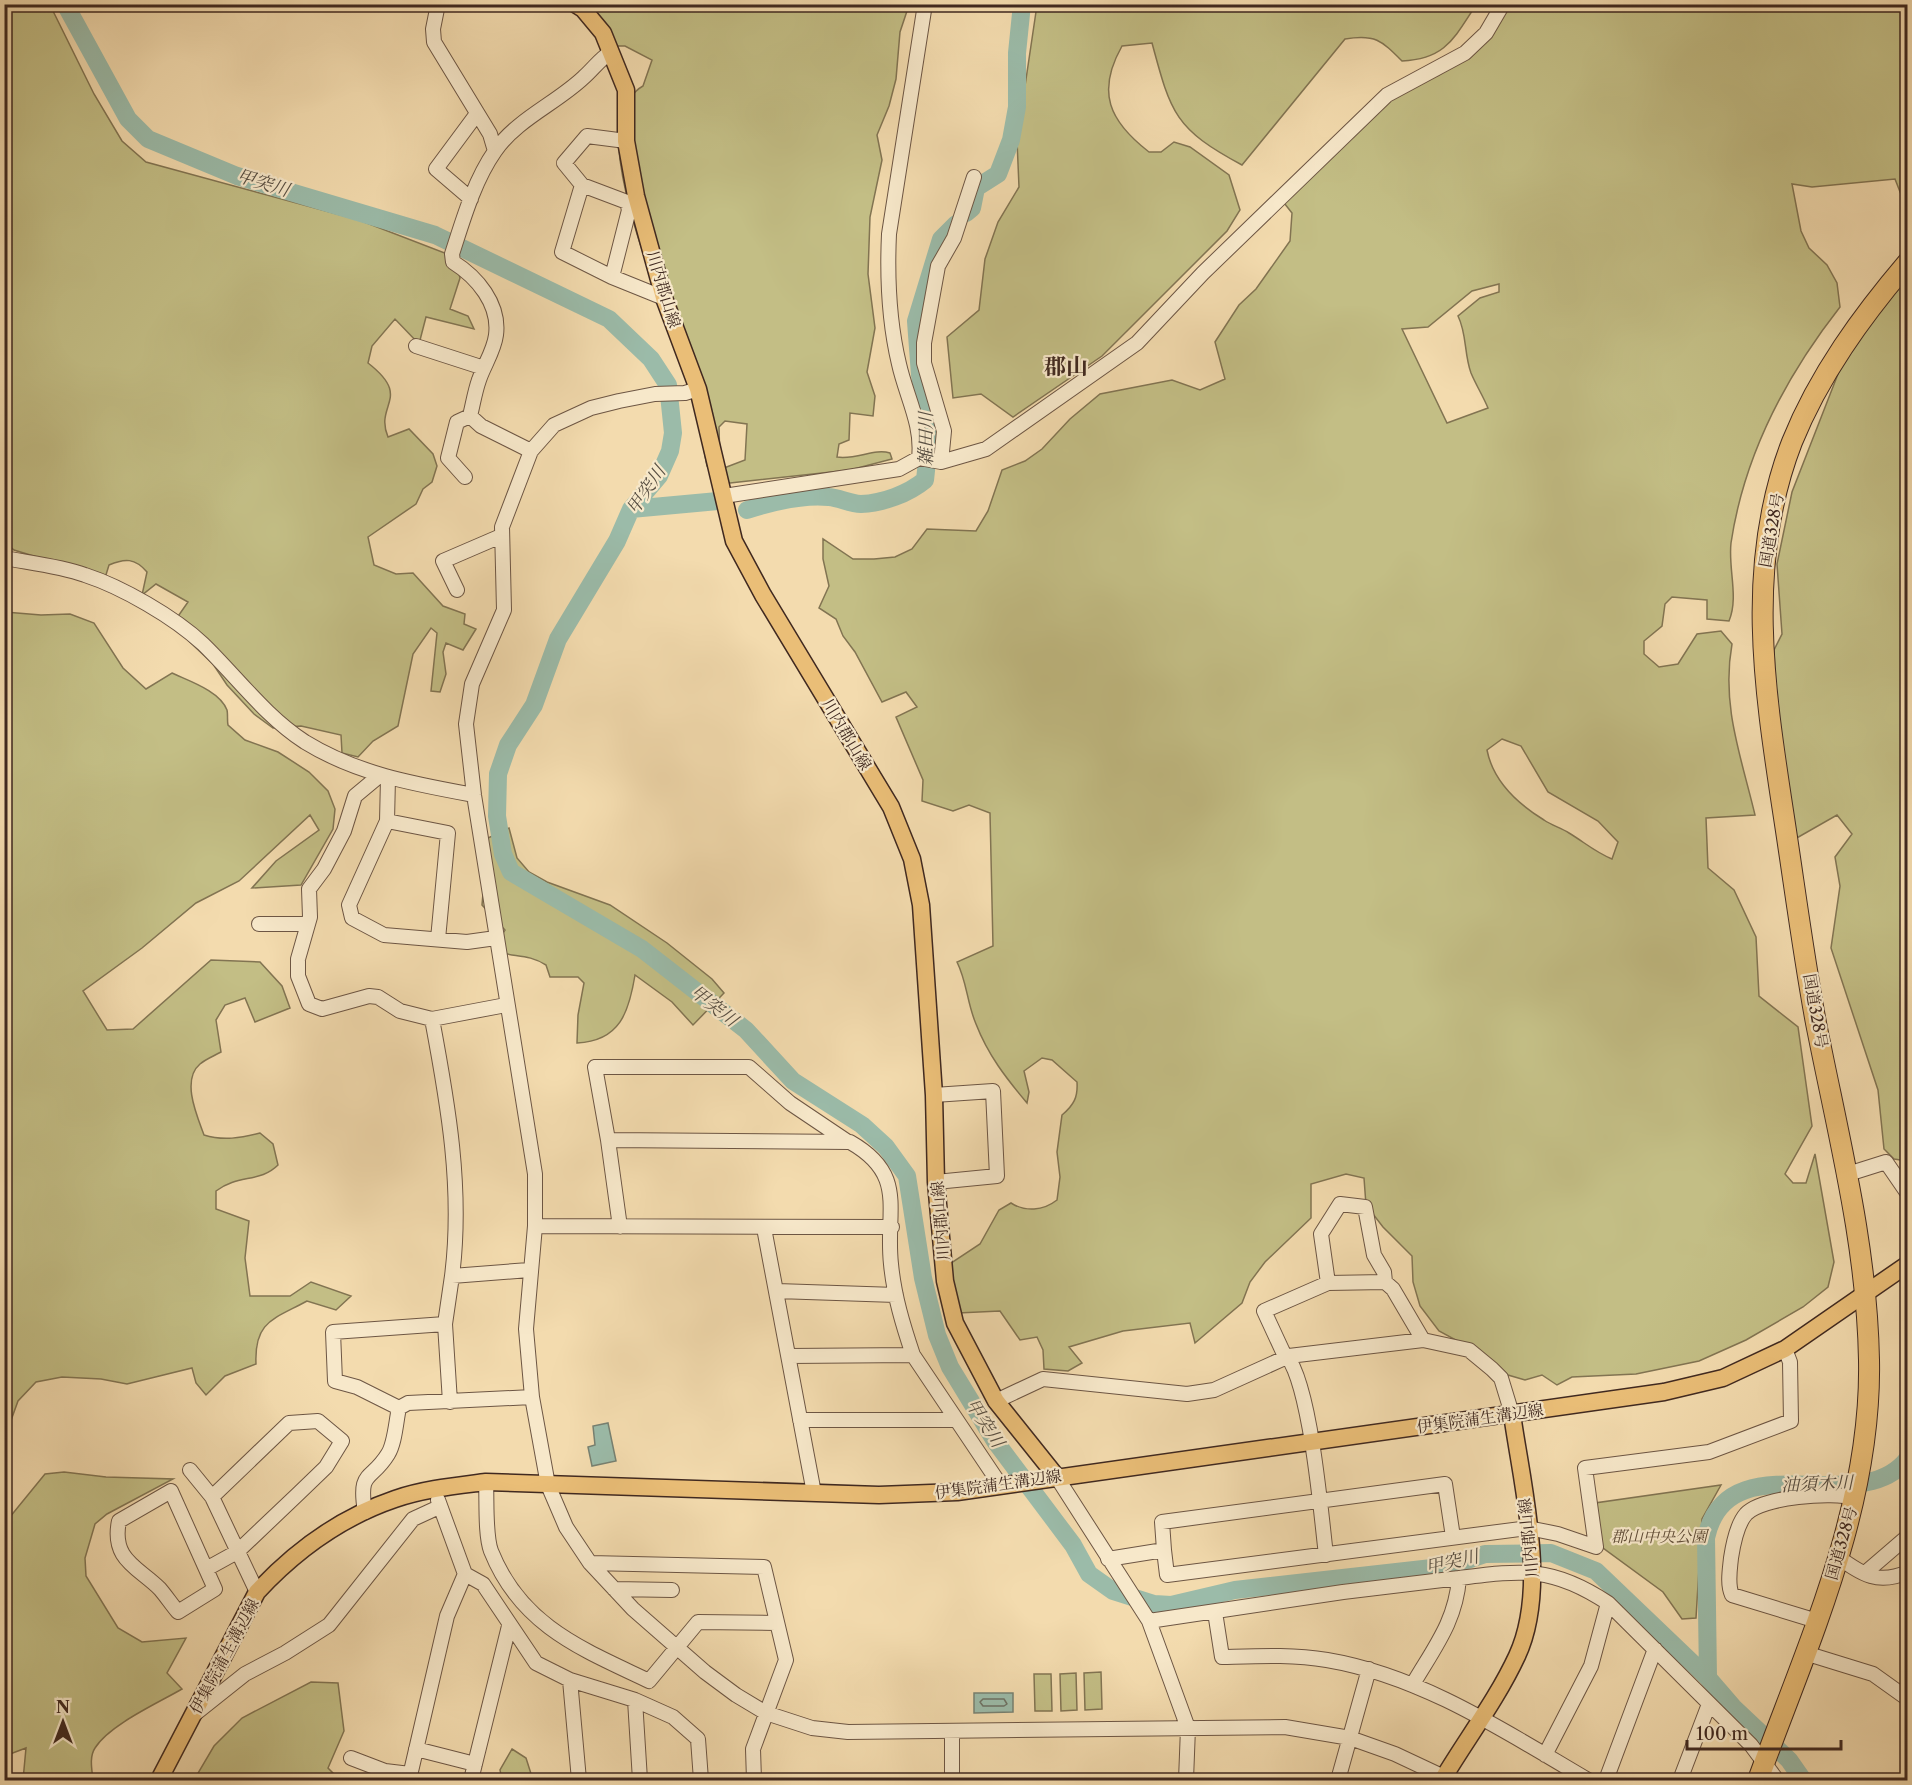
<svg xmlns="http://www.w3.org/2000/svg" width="1912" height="1785" font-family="'Libre Caslon Text','Noto Serif JP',serif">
<rect width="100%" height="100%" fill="#f3dbae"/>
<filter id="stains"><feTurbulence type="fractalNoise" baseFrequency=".00333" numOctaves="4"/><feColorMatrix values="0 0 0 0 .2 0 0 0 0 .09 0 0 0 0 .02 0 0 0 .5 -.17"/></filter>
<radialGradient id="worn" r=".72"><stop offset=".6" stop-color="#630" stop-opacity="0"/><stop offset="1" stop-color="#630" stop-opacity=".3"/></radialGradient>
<path fill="#c3be85" stroke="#827452" stroke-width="1.5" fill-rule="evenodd" d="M4 5H50L94 94 122 141 146 162 359 220 455 257 460 278 450 309 468 316 474 329 426 317 419 344 395 319 372 346 368 363C413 398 374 404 388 437L409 429 433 454 437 466 432 482 423 489 416 504 368 537 374 565 396 574 413 573 443 606 465 614 464 624 476 629 463 650 446 643 443 652 446 674 440 692 431 691 437 633 431 628 413 654 398 726 373 741 358 757 342 753 341 735 301 726 273 728 254 714 227 685 213 664 172 625 188 602 156 584 142 595 147 572C135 558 125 558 109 565L105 578 14 550 5 542Z
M578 5H909L900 32 896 79 889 106 877 135 882 160 870 217 868 274 875 328 867 372 875 396 873 416 850 413 849 440 839 444 837 457C857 460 874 448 890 453L892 459 850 470 730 483 716 481 711 473 745 460 747 424 725 421 719 427 720 464 707 466C703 447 701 427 696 408 675 327 631 243 620 160 617 137 621 98 643 86L652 60 625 46H608Z
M1037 5V4L1476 5C1454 38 1446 59 1402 61 1381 40 1375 34 1345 39L1242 165C1175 129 1171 114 1152 43L1122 46C1096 92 1109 121 1149 152H1161L1174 142 1190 147 1229 175 1240 210 1227 231 1102 356 1013 417 981 394 953 398 947 337 979 310 985 259 998 222 1019 187 1017 140Z
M1500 5H1907V202H1904L1895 179 1812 187 1792 184 1801 231 1809 248 1827 265 1837 283 1840 307C1786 376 1744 456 1731 543 1728 569 1739 597 1729 621L1707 619V600L1672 597 1665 604 1662 626 1644 641V654L1659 667 1678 664 1697 634 1721 631 1732 644C1721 705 1741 756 1755 815L1706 818 1708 868 1734 890 1756 937 1759 996 1798 1027 1812 1126 1785 1174 1793 1183H1806L1815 1154 1834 1262 1828 1287 1803 1307 1746 1340 1699 1361 1636 1374 1572 1377 1557 1385 1542 1375 1525 1380 1508 1375 1491 1359 1439 1331 1420 1306 1413 1282 1412 1256 1383 1227 1366 1205 1364 1178 1346 1174 1311 1184V1218L1265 1262 1250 1282 1242 1303 1195 1343 1190 1323 1123 1331 1069 1347 1082 1363 1068 1371 1044 1369 1043 1350 1037 1337 1020 1340 1000 1311 958 1313 948 1265 980 1244 999 1210 1011 1203C1025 1212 1043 1211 1057 1200L1060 1177 1057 1152 1062 1115C1074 1105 1078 1097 1077 1082L1052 1060 1042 1058 1024 1071 1029 1092 1027 1103C1006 1078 988 1055 976 1024 967 1003 967 982 957 962L993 946 990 813 969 805 953 811 922 801 923 780 896 717 917 707 906 692 882 702 855 652 843 636 836 619 819 608 829 586 823 559V539L853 559H874L895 557 912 549 927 529 976 531 988 511 1002 470 1025 461 1042 449 1070 419 1100 394 1172 380 1200 390 1225 379 1215 342 1239 305 1256 289 1290 241 1292 213 1281 199 1395 95 1439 75 1477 47ZM1499 284V292L1480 298 1458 316C1467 334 1464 354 1471 373 1476 385 1483 396 1488 408L1447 423 1402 329 1428 327 1472 291ZM1502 739 1521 746 1548 792 1598 821 1618 842 1612 859C1595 852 1584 842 1569 833 1561 828 1551 825 1544 820 1518 804 1493 781 1487 750Z
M1908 274 1907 1161 1894 1159 1884 1149 1878 1090 1831 948 1840 886 1835 857 1852 834 1837 815 1795 839 1777 719 1774 650 1782 634 1777 564 1792 492 1845 356Z
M5 612 41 615 70 614 94 623 123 668 146 689 172 673C189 681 220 691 227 710 228 714 227 721 228 725L245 740 278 752 309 772 328 791 335 809 333 829 301 885 252 888 276 861 319 830 310 815 239 881 196 903 142 948 83 991 107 1030 133 1029 211 960 260 962 282 986 290 1008 255 1022 245 998 225 1005 216 1020 221 1052C214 1056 206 1059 200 1064 181 1080 197 1116 204 1135 223 1141 241 1138 260 1133L273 1144 278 1165C260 1183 238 1174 216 1191V1209L249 1221 245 1258 250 1296H290L311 1282 351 1296 336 1310 307 1301C274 1319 254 1321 256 1364L225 1376 206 1395 196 1383 192 1368 127 1384 101 1379 62 1377 36 1382 18 1401 5 1437Z
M509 828 517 858 529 872 547 882 610 905 667 943 712 979 724 993 693 1025 672 1002 635 975C629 1012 620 1041 577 1043L578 1015 584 983 578 977H550L546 965C527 953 513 958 492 950L505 930 482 905 488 838Z
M64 1472 106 1477 173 1479 107 1514 95 1524 85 1558 86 1576 118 1628 142 1642 186 1638 167 1673 182 1689C158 1703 109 1725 95 1748 89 1757 92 1770 93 1780H23L26 1748 5 1756V1523L45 1474Z
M1721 1485 1702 1519 1696 1618 1682 1619 1663 1592 1599 1545 1595 1503Z
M1101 1672 1102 1709 1085 1710 1084 1673Z
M1076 1673 1077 1710 1061 1711 1060 1674Z
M1034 1674H1051L1052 1711H1035Z
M311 1682 338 1683 344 1731 328 1768 340 1780H194L214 1746 242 1718Z
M512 1749 526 1758 533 1780H502L500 1770Z"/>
<path fill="#9bbba9" stroke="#778172" stroke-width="1.5" d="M608 1423 616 1461 592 1466 588 1447 595 1445 593 1426Z
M974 1693H1013V1712L974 1713Z"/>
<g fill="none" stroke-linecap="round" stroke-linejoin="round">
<path stroke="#6e7264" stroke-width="1.5" d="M983 1699H1004L1007 1704 1004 1706H983L980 1702Z"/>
<path stroke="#9bbba9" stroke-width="18" d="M65 4 128 119 148 139 237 176 435 235 609 319 651 359 668 385 673 433 670 451 659 476 631 509 617 541 558 639 534 705 508 745 498 774 497 816 503 854 511 872 642 949 746 1030 793 1081 862 1125 886 1147 907 1176 923 1278 937 1335 950 1367 995 1441 1073 1545 1089 1574 1113 1591 1154 1604 1171 1605 1235 1590 1450 1566 1485 1554 1551 1553 1596 1571 1708 1678 1733 1707 1789 1760 1803 1780
M966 213 972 208 976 188 998 174 1011 140 1017 107V53L1022 4
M631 509 718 501
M747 510C772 502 803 494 829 497 840 498 850 504 861 504 883 503 908 494 925 480L930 433 920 375 916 321 941 239 956 224
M1708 1678 1706 1538C1727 1438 1861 1522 1908 1458"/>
<g stroke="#6d5644" stroke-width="16">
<path id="minor" d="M438 4 433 29 434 42 490 134 495 151
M626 141 587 136 564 163 582 185 562 252 612 277 664 298
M582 185 627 202 629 210 612 277
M471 199 436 169 476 115
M416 346 484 368
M698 389 685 393 655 394 619 401 591 408 554 425 531 451 502 527 504 610 472 684 466 724 474 795 535 1174V1226L526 1329 532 1397 548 1485 566 1527 590 1563 633 1609 705 1672 736 1695 766 1713 812 1728 848 1732 1285 1727 1350 1738 1395 1754 1444 1777
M531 451 481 426 470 416C473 404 475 391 479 380 484 365 494 351 496 335 500 304 477 277 453 262L452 254C463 220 474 181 495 151 517 119 557 103 584 77 594 68 600 59 611 52
M919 458C923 425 906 396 899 364 889 322 887 277 889 234L925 4
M941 462 944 431 924 363V343L938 266 954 238 974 177
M465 477 448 458 457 422 470 416
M724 496 899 469 919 458 941 462 986 449 1137 343 1203 273 1387 95 1465 53 1486 33 1503 4
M4 558C31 563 60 566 85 575 122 587 174 617 203 644 237 677 265 716 305 742 357 774 414 784 474 795
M457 590 443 561 501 536
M379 776 355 796 344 831 324 869 309 889 310 917 298 959V976L309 1004 322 1009 369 996 378 997 400 1011 432 1019 506 1005
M388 778 387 821 349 905 352 918 384 935 467 942 496 938
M387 821 448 833 438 939
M259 924H308
M432 1019C448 1104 463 1189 452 1276L529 1270
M934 1095 993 1091 997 1176 936 1182
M608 1140 595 1067H749L790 1103 848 1142
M1848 1174 1886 1162 1908 1194
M535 1226 892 1227
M620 1227 608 1140 850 1142C908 1175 885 1210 891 1264 894 1296 903 1325 913 1355
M764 1228 814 1493
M1328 1283 1321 1234 1340 1204 1365 1207 1374 1255 1384 1272 1385 1282
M777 1291 896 1295
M445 1324 452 1276
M789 1356 913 1355 1001 1486
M996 1401 1043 1379 1187 1394 1214 1390 1289 1356 1423 1340 1469 1350 1492 1369 1501 1378 1512 1414
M399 1408 357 1387 335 1381 333 1332 445 1324 450 1402
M800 1420H956
M190 1470 212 1497 257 1592
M1056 1476 1149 1621 1188 1728 1186 1780
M486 1482C487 1501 485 1535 491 1551 521 1626 582 1649 649 1681L698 1622 776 1623
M171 1491 215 1589 178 1612C172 1605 166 1596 160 1589 138 1567 111 1560 119 1521Z
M438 1500 465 1574 483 1584 536 1663 570 1680
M365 1512C358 1469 371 1482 388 1454 395 1443 396 1421 399 1408L408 1403 532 1397
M1164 1550 1167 1575 1528 1528 1558 1534 1596 1547 1585 1468 1709 1452 1791 1421 1790 1362 1785 1349
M1326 1555C1321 1515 1310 1374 1283 1352L1264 1311 1328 1283 1385 1282 1393 1289 1423 1340
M1838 1557C1863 1575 1878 1585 1908 1572
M1108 1559 1164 1550 1162 1522 1445 1484 1453 1537
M590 1563 764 1567 786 1660 753 1749 754 1780
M208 1568 237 1552 298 1494 326 1467 342 1441 318 1421 289 1423 212 1497
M1865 1573 1908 1536
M614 1589 672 1590
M1215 1612 1222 1657C1257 1656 1292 1654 1327 1660 1422 1676 1506 1732 1588 1780
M1149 1621 1343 1592 1459 1578
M1817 1621 1732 1595C1727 1584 1730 1569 1731 1558 1733 1545 1737 1524 1746 1514 1762 1497 1833 1491 1854 1498
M1805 1653 1873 1674 1908 1699
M1413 1684C1434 1648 1456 1621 1459 1578 1523 1570 1552 1566 1608 1603
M635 1700 640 1780
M196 1713 245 1674 285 1653 329 1625 413 1519 439 1507
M952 1731V1780
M416 1749 475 1764
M1545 1755 1591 1666 1608 1603 1751 1745 1777 1780
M351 1758 385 1771 410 1774
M409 1780 447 1616 465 1574
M471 1780 509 1626
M579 1780 570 1680 635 1700 673 1717 698 1739 701 1780
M1338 1780 1369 1669
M1606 1780 1655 1649
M1680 1780 1709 1704"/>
</g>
<g stroke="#402920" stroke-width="19">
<path id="major" d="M575 4 583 9 603 33 626 90V141L636 196 664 298 698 389 734 541 763 595 891 807 912 859 921 905 934 1095 936 1182 945 1281 955 1323 996 1401 1056 1476
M159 1780 257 1592C295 1551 342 1517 395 1499 424 1489 455 1486 486 1482L879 1495 957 1492 1664 1392 1723 1378 1785 1349 1908 1264
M1449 1780 1444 1777C1468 1737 1497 1699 1517 1656 1549 1588 1522 1486 1512 1414"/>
</g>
<g stroke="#402920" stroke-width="22">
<path id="highway" d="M1758 1780C1807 1645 1872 1508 1869 1360 1867 1245 1838 1135 1816 1023 1803 953 1794 882 1783 811 1764 687 1745 563 1792 442 1819 375 1862 316 1908 262"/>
</g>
<use href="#minor" stroke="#f7e8ca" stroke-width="14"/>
<use href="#major" stroke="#eabe77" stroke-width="16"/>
<use href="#highway" stroke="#eabe77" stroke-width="20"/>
</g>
<g text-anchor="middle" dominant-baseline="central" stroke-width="4.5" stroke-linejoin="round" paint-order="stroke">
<g font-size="16" fill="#402920" stroke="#f7e8ca">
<text transform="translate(664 289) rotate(73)">川内郡山線</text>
<text transform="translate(1771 530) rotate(-80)">国道328号</text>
<text transform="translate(847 734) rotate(59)">川内郡山線</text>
<text transform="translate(1816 1011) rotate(80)">国道328号</text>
<text transform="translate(940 1221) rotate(-95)">川内郡山線</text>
<text transform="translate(1480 1418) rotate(-8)">伊集院蒲生溝辺線</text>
<text transform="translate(998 1484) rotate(-8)">伊集院蒲生溝辺線</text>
<text transform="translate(1528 1538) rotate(-96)">川内郡山線</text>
<text transform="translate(1841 1543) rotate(-74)">国道328号</text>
<text transform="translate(224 1656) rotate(-62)">伊集院蒲生溝辺線</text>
</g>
<g font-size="16" font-style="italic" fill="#614e39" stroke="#f7e8ca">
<text x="1659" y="1536">郡山中央公園</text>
</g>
<g font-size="18" font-style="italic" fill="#574e42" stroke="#f7e8ca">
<text transform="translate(263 183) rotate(17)">甲突川</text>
<text transform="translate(926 439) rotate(-90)">雑田川</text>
<text transform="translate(646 490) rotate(-56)">甲突川</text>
<text transform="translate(714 1006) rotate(38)">甲突川</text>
<text transform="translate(985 1423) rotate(57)">甲突川</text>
<text transform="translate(1817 1484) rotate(-2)">油須木川</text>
<text transform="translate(1452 1562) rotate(-13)">甲突川</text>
</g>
<g font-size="22" font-weight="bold" fill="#402920" stroke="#f7e8ca">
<text x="1066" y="366">郡山</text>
</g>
</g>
<rect width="1912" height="1785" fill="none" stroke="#f3dbae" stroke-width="24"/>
<rect x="6" y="6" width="1900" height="1773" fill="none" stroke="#402920" stroke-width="3"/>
<rect x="12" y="12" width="1888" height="1761" fill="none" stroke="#402920" stroke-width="1.5"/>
<g transform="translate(63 1722)" stroke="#f7e8ca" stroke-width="4.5" paint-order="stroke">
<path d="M0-4.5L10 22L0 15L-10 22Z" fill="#402920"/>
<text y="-9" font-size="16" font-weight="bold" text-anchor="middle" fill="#402920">N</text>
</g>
<path d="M1687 1740v9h154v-9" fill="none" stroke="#402920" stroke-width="3"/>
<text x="1696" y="1740" font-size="18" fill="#402920" stroke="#f7e8ca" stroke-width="4.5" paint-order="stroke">100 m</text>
<rect width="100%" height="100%" filter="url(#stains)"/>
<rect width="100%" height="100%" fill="url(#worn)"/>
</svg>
